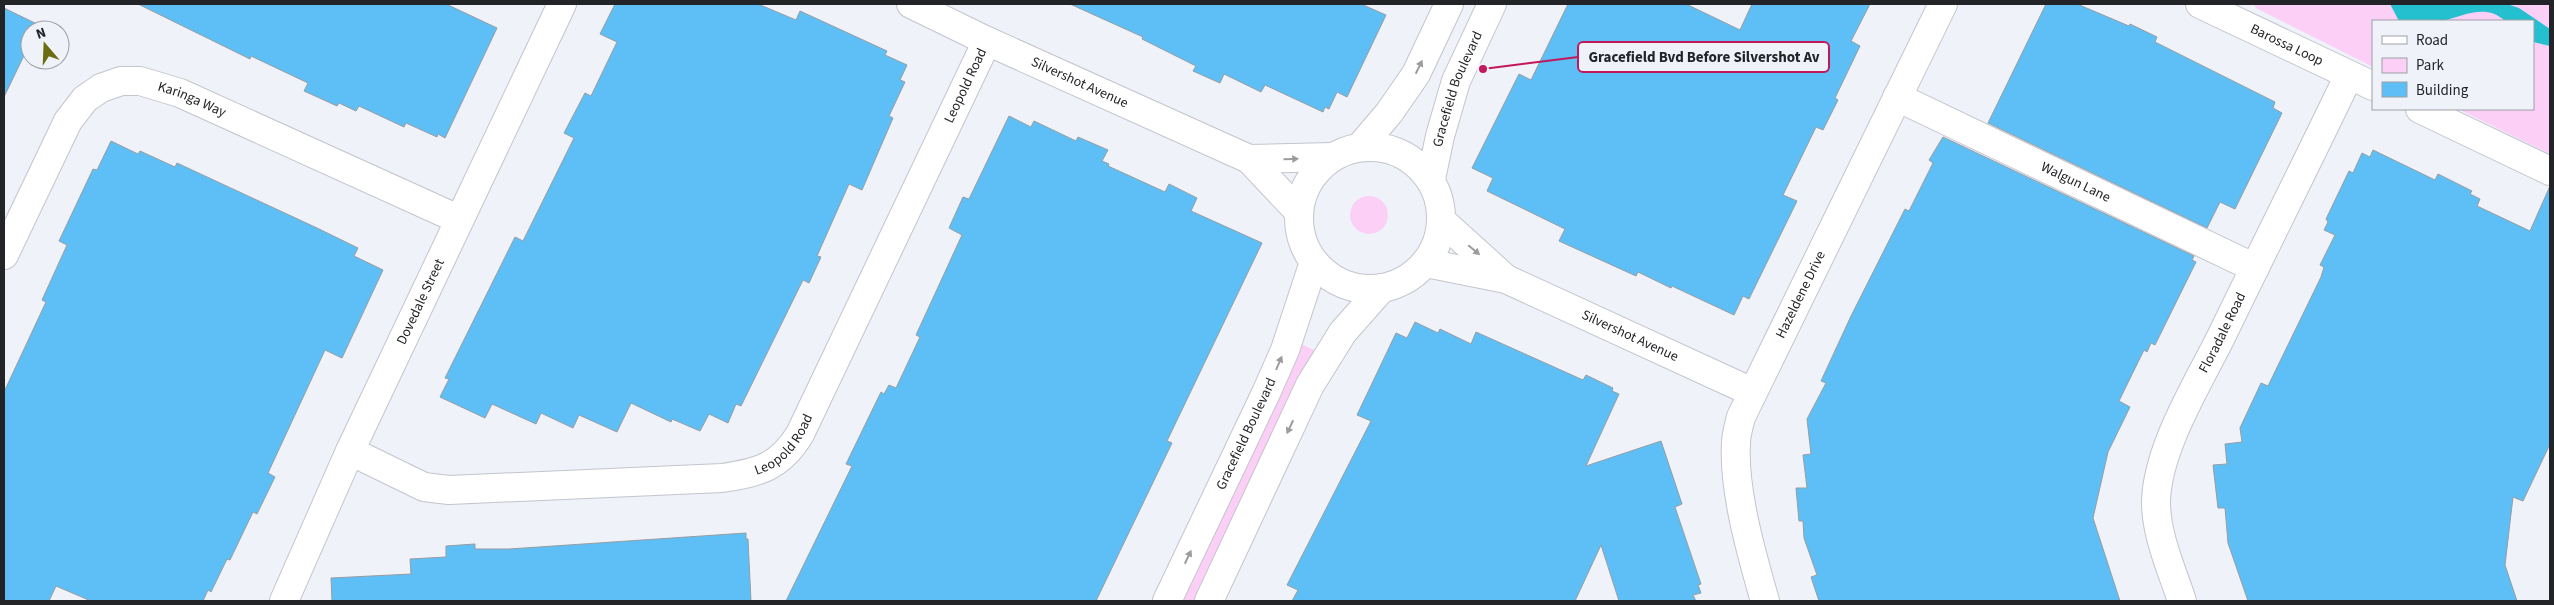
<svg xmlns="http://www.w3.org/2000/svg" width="2554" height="605" font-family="'Source Sans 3',sans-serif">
<rect width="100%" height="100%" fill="#eff2f9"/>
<path fill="#fccff7" d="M2254 4H2550V154L2458 109H2533V21H2373V67L2256 8Z
M1350 215a19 19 0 1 1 38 0a19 19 0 1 1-38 0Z
M1301 344 1314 350 1195 601H1180Z"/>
<path fill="#24c0cf" d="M2390 4H2507L2519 8 2550 29V46L2533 42V21H2505C2486 3 2464 16 2442 21 2429 24 2413 21 2399 21Z"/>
<path fill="#5ebff6" stroke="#969da1" d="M138 4H446L497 28 445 138 438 134 437 137 406 123 404 127 359 106 356 111 339 103 337 106 304 91 308 83 251 56 250 59Z
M615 4H758L796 20 800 11 887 51 885 55 907 65 900 80 905 82 889 116 893 118 862 190 849 184 817 256 821 257 809 283 803 280 741 406 736 404 728 423 709 414 700 431 672 419 671 422 631 403 617 432 579 415 573 428 541 413 536 424 492 404 485 418 440 397 449 379 445 378 515 237 523 241 574 138 564 133 585 93 591 96 617 42 600 34Z
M1070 4H1361L1386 15 1347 97 1337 92 1329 109 1325 107 1323 112 1265 85 1261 92 1224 74 1220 83 1193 71 1196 66 1142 39 1143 37Z
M1568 4H1686L1740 30 1752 4H1870L1851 41 1860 46 1835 98 1838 100 1823 130 1816 127 1783 195 1797 201 1749 299 1743 296 1734 315 1672 286 1671 288 1638 272 1636 276 1559 241 1565 229 1487 191 1493 178 1472 168 1519 74 1531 80Z
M2046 4H2077L2129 26 2130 24 2157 37 2155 42 2275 102 2273 108 2282 113 2235 209 2220 202 2207 228 1988 123Z
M4 8 39 25 36 30H30V43L4 97Z
M1009 116 1031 127 1034 121 1076 141 1078 137 1108 150 1102 161 1109 164 1108 166 1165 192 1169 184 1197 198 1191 211 1262 243 1167 441 1172 443 1096 601H786L852 466 846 464 881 392 884 394 889 385 896 388 920 337 916 335 962 235 949 228 963 197 969 199Z
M1943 137 2194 256 2192 260 2196 262 2155 345 2151 343 2147 352 2144 350 2119 401 2130 407 2108 452 2093 518 2120 601H1819L1811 577 1817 575 1804 538 1803 521H1799L1796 488H1807L1803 455 1811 454 1807 419 1826 383 1821 381 1851 316 1905 209 1909 211 1933 163 1929 160Z
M111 141 138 154 140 151 175 167 177 163 317 228 358 248 354 256 383 270 342 358 325 350 268 473 275 477 257 514 253 512 230 560 227 559 211 592 208 590 203 601H91L56 586 49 601H4V392L46 302 42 300 67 245 59 241 93 169 97 170Z
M2373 150 2435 180 2438 174 2472 191 2470 194 2480 199 2477 206 2530 231 2550 186V444L2523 501 2513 497 2505 565 2517 601H2248L2228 543 2225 508H2218L2213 465 2227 464 2225 444 2242 442 2240 428 2261 383 2268 386 2321 277 2324 267 2320 265 2335 235 2324 230 2328 222 2326 219 2349 171 2353 173 2362 153 2370 157Z
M1415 322 1438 333 1440 329 1471 344 1476 332 1583 380 1586 375 1613 388 1612 391 1619 394 1586 466 1661 441 1682 504 1675 507 1701 584 1698 585 1701 593 1693 595 1696 601H1619L1601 545 1575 601H1292L1298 590 1287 585 1371 421 1357 415 1396 333 1407 338Z
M746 533V539H748L751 601H332L331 578 411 574 410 559 446 557V546L475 544V549H509Z"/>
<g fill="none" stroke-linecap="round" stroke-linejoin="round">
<g stroke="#c2c5cc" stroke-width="30">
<g id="minor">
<path id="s1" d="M911 4 987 41 1249 159 1299 212"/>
<path id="s2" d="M2200 4 2373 86"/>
<path id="s3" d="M1897 97 2255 268"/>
<path d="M2420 109 2550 171"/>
<circle cx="1370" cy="218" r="71"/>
<path d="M1360 147 1389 113 1416 74 1449 4"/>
<path d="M1249 159 1332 157"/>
<path id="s4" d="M1431 179 1440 136 1456 81 1492 4"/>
<path d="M1442 221 1506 279"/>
<path id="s5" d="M4 255 68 121 85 99 101 88 121 81H140L180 93 458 219"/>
<path id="s6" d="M1426 263 1506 279 1752 392"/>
<path id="s7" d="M350 451 424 487 449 490 722 478C758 473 780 467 800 434L987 41"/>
<path id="s8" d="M284 601 350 451 562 4"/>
<path id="s9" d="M1167 601 1266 393 1285 350 1314 262"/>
<path d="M1209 601 1310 385 1343 332 1382 288"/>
<path id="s10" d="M1765 601C1752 556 1733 490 1736 443 1736 435 1739 425 1741 417L1943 4"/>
<path id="s11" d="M2182 601C2172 570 2156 536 2156 502 2157 449 2197 385 2221 337 2263 250 2307 163 2349 75"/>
</g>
</g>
<use href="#minor" stroke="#fff" stroke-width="28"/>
</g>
<defs><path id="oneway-solid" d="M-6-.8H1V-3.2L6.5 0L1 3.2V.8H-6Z" transform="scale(1.25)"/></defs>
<g fill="#9c9c9e">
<use href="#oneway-solid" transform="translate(1419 67) rotate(-64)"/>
<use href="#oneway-solid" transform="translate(1291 159) rotate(-2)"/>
<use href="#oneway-solid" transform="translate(1474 250) rotate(40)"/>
<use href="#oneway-solid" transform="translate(1279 363) rotate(-67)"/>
<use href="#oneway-solid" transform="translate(1290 427) rotate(115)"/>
<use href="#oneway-solid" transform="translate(1188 557) rotate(-65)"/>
</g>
<g text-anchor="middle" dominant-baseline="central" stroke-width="5" stroke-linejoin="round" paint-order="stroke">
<g font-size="14" fill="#232427" stroke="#eff2f9">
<text stroke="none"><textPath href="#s2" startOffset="96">Barossa Loop</textPath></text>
<text stroke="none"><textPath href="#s1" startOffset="186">Silvershot Avenue</textPath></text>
<text stroke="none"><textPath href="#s7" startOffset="860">Leopold Road</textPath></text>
<text stroke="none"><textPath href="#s4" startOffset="94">Gracefield Boulevard</textPath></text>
<text stroke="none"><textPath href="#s5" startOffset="291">Karinga Way</textPath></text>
<text stroke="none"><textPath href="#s3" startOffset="198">Walgun Lane</textPath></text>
<text stroke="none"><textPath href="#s10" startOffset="324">Hazeldene Drive</textPath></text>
<text stroke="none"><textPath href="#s8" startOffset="329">Dovedale Street</textPath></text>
<text stroke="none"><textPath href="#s11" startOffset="286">Floradale Road</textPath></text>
<text stroke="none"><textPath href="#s6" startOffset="218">Silvershot Avenue</textPath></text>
<text stroke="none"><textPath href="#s9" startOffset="185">Gracefield Boulevard</textPath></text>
<text stroke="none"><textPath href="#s7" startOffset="455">Leopold Road</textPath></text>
</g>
</g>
<path fill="none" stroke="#c2185b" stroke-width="2" d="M1483 69L1578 57"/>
<circle fill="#c2185b" stroke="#eff2f9" stroke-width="2" cx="1483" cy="69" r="5"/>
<rect fill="#eff2f9" stroke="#c2185b" stroke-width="2" x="1578" y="42" width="251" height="30" rx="5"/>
<g font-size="15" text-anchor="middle" font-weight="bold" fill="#232427">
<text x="1704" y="62">Gracefield Bvd Before Silvershot Av</text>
</g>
<rect width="2554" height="605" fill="none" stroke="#232427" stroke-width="10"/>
<rect x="2372" y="20" width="162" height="90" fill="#eff2f9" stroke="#9da0a5"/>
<rect x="2382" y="36" width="25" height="8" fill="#ffffff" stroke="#9da0a5"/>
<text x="2416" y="45" font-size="15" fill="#232427">Road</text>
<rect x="2382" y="58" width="25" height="15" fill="#fccff7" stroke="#9da0a5"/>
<text x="2416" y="70" font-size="15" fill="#232427">Park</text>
<rect x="2382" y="82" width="25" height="15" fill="#5ebff6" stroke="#9da0a5"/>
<text x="2416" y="95" font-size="15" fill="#232427">Building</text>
<g transform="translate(45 45) rotate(341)"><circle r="24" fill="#eff2f9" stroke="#9da0a5"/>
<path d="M0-4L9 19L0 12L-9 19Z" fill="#6a6d11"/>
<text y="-8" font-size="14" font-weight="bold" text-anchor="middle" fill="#232427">N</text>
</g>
</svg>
